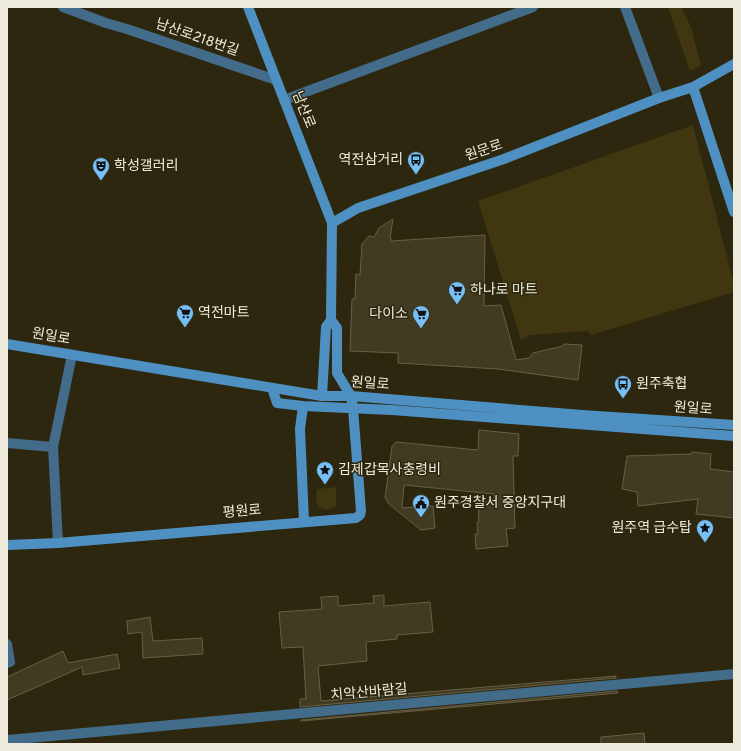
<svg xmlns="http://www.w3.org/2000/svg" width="741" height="751" font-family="Overpass,'Noto Sans KR',sans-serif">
<rect width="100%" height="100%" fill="#2d270f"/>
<path fill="#40360f" d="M668 7H681L691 27 701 66 690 71Z
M693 125 734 284V292L591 335 588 331 530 335 521 340 478 201Z
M336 487V506C329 511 326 510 318 507L316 498 317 489Z"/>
<path fill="#413b22" stroke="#676046" d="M393 219 390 238H391V241L485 235 484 306 501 305 516 360 529 358 533 353 563 346 564 344 582 345 578 380 498 369 398 363V353L350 351 352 299H355L356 274 360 275 362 244 369 236 374 237 379 228Z
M479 430 519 434 518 456H513L515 528 506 529 508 546 476 549 475 534H478L477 522H479L478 503 494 501V494L404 485 402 508 433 506 435 528 421 530 389 504 385 498 392 446 396 442 478 450Z
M692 452 711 454 710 469 734 472V518L696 514 698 499 638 506 637 492 622 489 627 456 692 454Z
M384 595V606L430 602 433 632 397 635V639L366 642 367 661 318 666 321 701 616 676V678L300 707V699H306L303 647 282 648 279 612 322 609 321 597 338 596V606L374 603 373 596Z
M150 617 153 641 202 638 203 654 143 658 142 632 128 634 127 621Z
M63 651 68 663 117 654 120 668 83 675 82 667 7 700V677Z
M617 691 618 693 301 721V720Z
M644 733 645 744H601V737Z"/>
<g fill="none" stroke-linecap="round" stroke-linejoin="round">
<path stroke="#436b8a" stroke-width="10" d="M63 7 106 23 127 29 276 80
M625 7 659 98
M284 100 533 7
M7 443 53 447
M58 543 53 447 72 355
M7 644 10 662 7 663
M7 740 734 674"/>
<path stroke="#4e90c2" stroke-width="10" d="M248 7 332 223 331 320 326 327 322 396
M693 87 734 212
M332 223 358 208 504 159 659 98 693 87 734 64
M7 344 322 396H351L582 415 734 425
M272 388 277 403 303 406 392 410 734 436
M303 406 300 429 304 521
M7 545 58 543 356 518 360 515 361 511 353 409 351 396 337 373V328L331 320"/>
</g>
<defs>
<g id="bus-pin" transform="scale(0.9)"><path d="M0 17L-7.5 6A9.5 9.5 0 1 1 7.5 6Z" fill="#77bff7" stroke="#2d270f"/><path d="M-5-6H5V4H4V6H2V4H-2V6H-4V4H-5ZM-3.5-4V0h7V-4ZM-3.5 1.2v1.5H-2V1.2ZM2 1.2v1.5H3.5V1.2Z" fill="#111"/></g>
<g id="theatre-pin" transform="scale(0.9)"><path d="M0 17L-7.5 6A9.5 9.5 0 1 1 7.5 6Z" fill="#77bff7" stroke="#2d270f"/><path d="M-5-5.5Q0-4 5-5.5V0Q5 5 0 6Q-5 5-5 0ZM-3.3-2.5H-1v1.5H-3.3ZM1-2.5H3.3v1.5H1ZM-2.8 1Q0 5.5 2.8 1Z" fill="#111"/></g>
<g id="supermarket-pin" transform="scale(0.9)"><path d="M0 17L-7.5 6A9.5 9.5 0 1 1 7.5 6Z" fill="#77bff7" stroke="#2d270f"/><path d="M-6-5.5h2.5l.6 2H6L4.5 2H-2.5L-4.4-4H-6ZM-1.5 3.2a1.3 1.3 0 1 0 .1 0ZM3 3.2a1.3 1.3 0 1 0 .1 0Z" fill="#111"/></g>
<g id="sight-pin" transform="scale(0.9)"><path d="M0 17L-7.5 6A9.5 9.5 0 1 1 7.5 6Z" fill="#77bff7" stroke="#2d270f"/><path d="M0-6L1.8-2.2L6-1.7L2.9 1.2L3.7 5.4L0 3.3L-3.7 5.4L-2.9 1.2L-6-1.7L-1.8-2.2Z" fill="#111"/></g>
<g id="civic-pin" transform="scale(0.9)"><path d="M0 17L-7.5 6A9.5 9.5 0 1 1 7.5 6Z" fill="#77bff7" stroke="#2d270f"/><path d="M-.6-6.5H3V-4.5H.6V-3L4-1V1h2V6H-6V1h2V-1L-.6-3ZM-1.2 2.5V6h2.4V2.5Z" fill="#111"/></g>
</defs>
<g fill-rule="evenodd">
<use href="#bus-pin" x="416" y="160"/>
<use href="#theatre-pin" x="101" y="166"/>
<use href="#supermarket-pin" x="457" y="290"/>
<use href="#supermarket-pin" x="185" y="313"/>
<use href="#supermarket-pin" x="421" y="314"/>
<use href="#bus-pin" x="623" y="384"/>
<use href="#sight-pin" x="325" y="470"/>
<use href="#civic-pin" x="421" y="503"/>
<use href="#sight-pin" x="705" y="528"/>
</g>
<g text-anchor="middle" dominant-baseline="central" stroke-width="3" stroke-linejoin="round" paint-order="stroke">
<g font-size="14" fill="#eeebdc" stroke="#2d270f">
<text transform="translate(197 38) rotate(19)">남산로218번길</text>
<text transform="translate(303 110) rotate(68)">남산로</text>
<text transform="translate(484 151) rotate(-19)">원문로</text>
<text transform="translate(51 337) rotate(10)">원일로</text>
<text transform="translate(370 384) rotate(4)">원일로</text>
<text transform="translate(693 409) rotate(4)">원일로</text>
<text transform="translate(242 512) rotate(-5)">평원로</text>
<text transform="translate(369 693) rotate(-5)">치악산바람길</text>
</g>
<g font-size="14" fill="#eeebdc" stroke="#2d270f" text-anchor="start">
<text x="403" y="160" text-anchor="end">역전삼거리</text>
<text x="114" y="166">학성갤러리</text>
<text x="470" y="290">하나로 마트</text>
<text x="198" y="313">역전마트</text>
<text x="408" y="314" text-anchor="end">다이소</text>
<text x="636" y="384">원주축협</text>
<text x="338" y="470">김제갑목사충령비</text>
<text x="434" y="503">원주경찰서 중앙지구대</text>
<text x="692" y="528" text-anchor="end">원주역 급수탑</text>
</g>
</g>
<rect width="741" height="751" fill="none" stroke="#eeebdc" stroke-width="16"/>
</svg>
